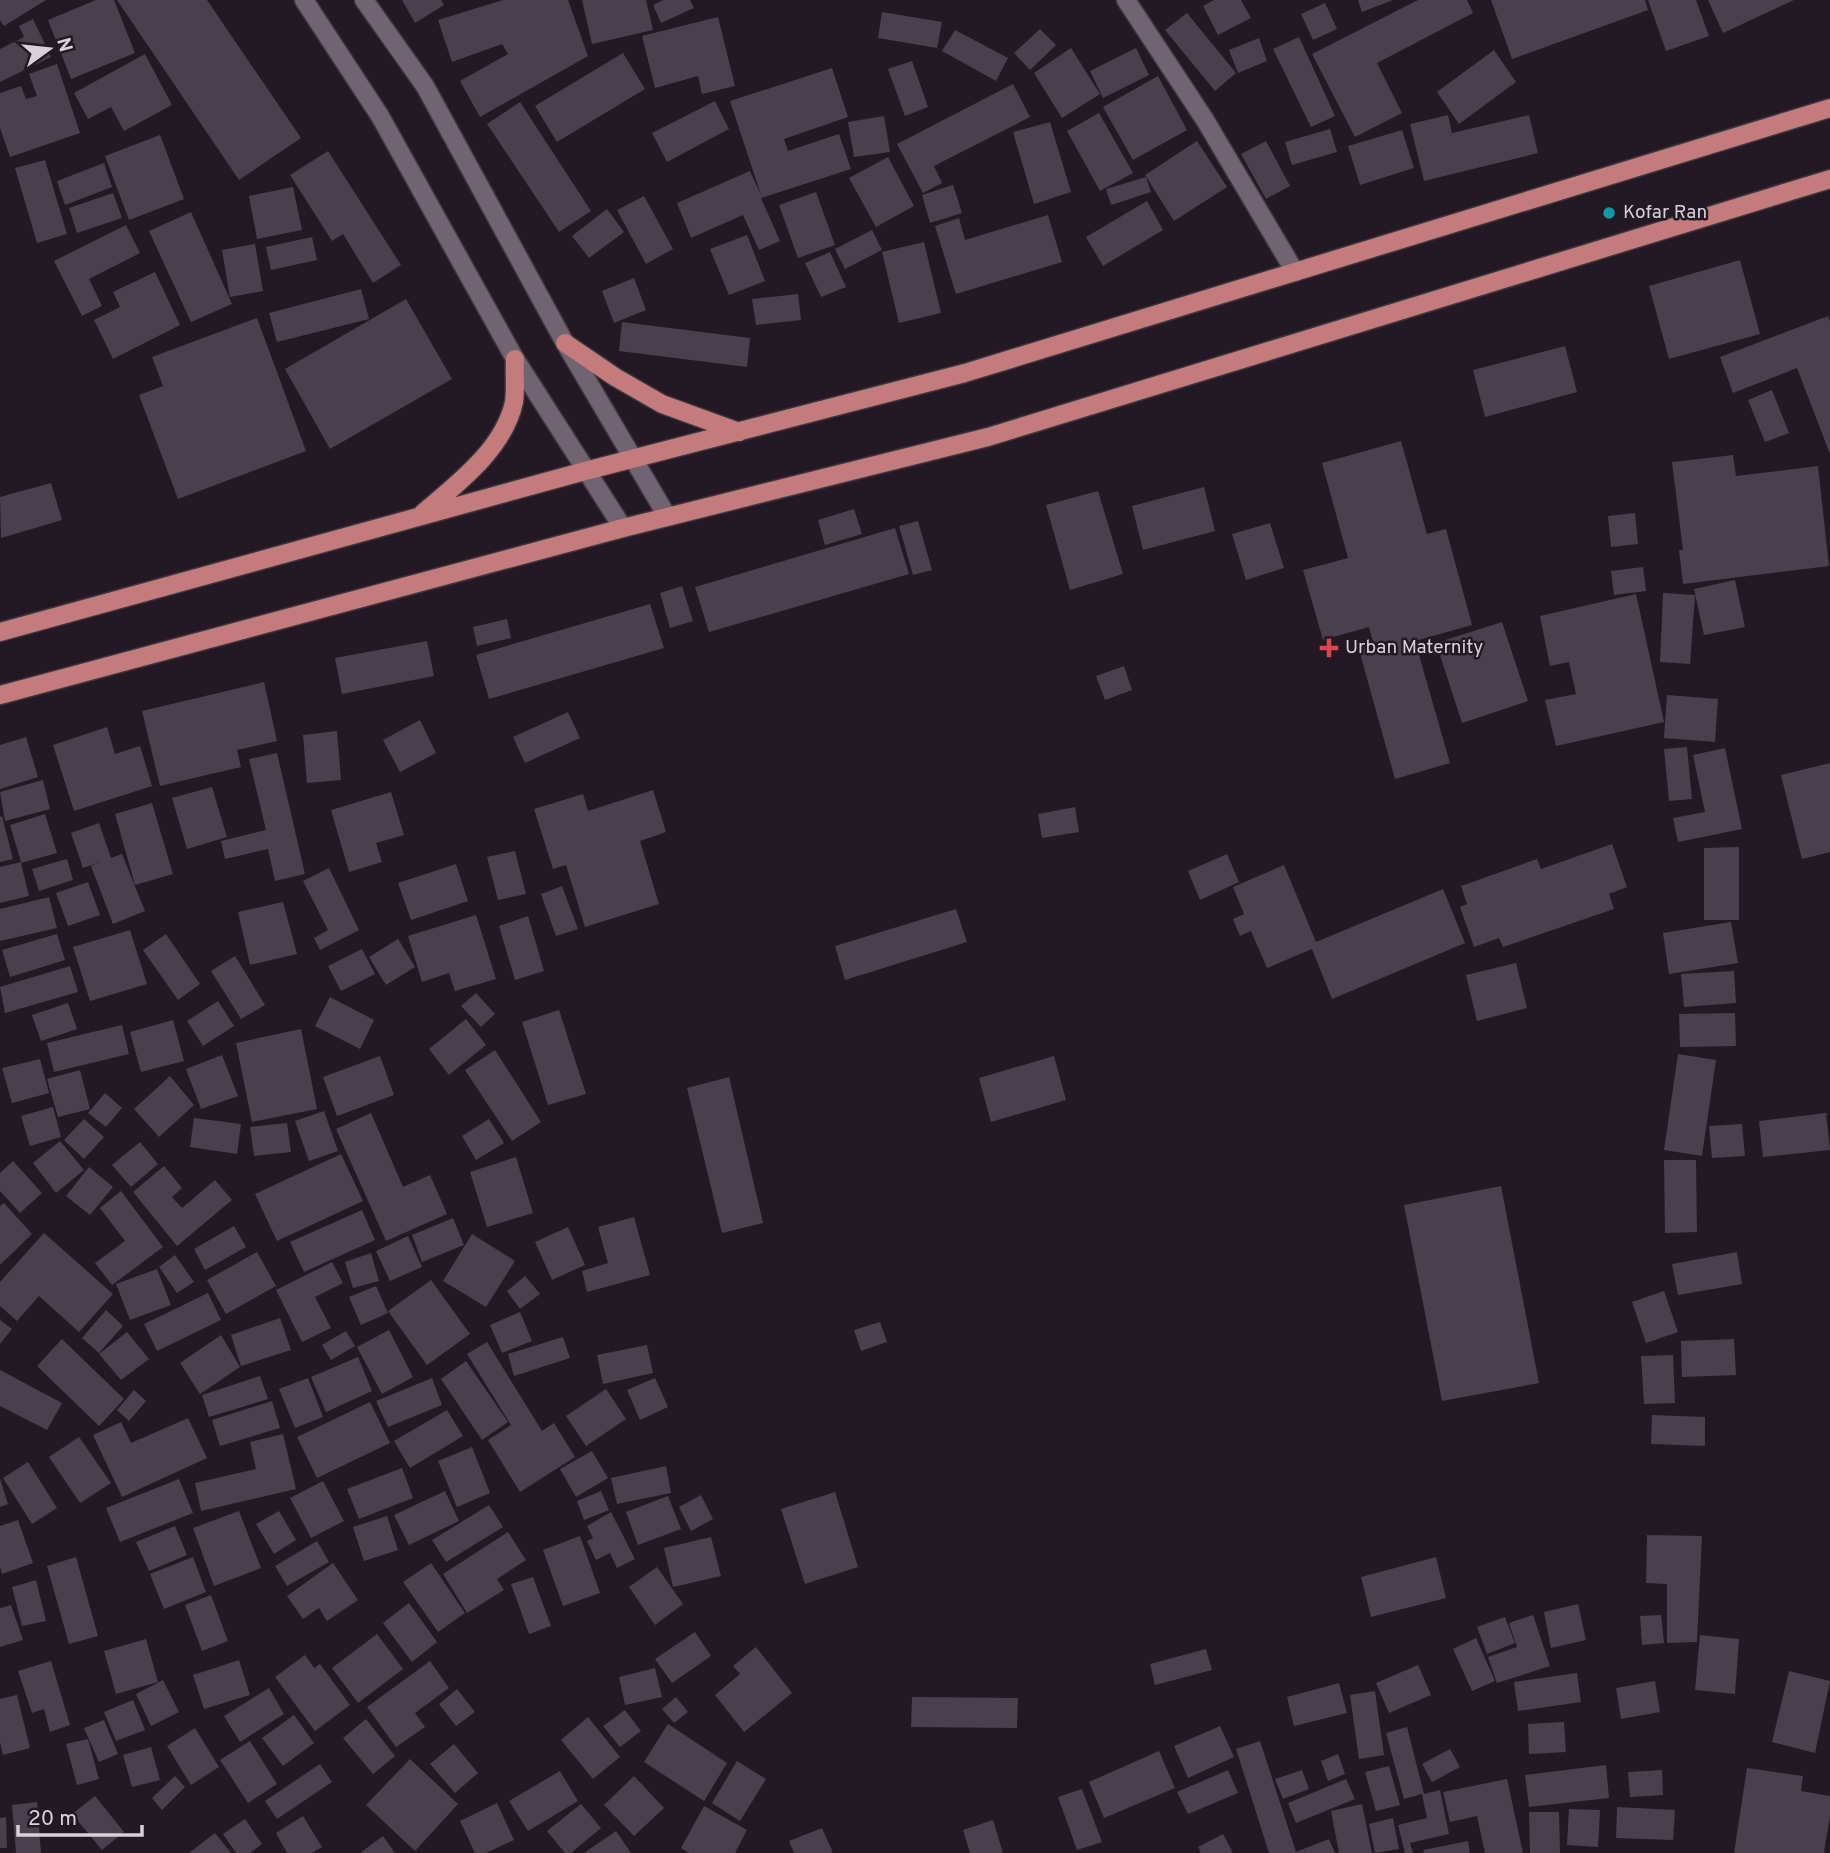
<svg xmlns="http://www.w3.org/2000/svg" width="1830" height="1853" font-family="Overpass,sans-serif">
<rect width="100%" height="100%" fill="#231925"/>
<path fill="#4a3f4c" d="M0 0H46L4 26 0 20Z
M96 0H114L135 53 71 79 48 20Z
M117 0H207L301 138 239 180Z
M402 0H441L444 5 415 23Z
M503 0H568L588 56 480 117 460 81 508 54 502 44 452 62 438 20Z
M582 0H646L653 30 592 44Z
M663 0H690L694 8 661 23 653 5Z
M1214 0H1241L1251 18 1218 35 1203 6Z
M1358 0H1393L1362 12Z
M1418 0H1467L1473 13 1377 63 1402 113 1355 137 1312 54Z
M1491 0H1645L1648 10 1512 59Z
M1648 0H1696L1709 36 1666 51Z
M1708 0H1794L1723 33Z
M1325 3 1337 29 1313 40 1301 14Z
M882 12 942 22 937 48 878 38Z
M1187 13 1236 73 1215 91 1165 30Z
M718 17 735 86 702 94 698 76 655 88 642 36Z
M33 19 51 57 0 82V49L24 37 19 26Z
M1040 29 1056 45 1030 70 1014 53Z
M955 30 1008 58 996 81 942 51Z
M1299 37 1335 116 1311 127 1273 49Z
M1259 38 1267 61 1238 73 1229 50Z
M1071 48 1100 94 1062 118 1034 73Z
M1136 48 1149 75 1103 98 1090 71Z
M1494 50 1516 82 1459 124 1437 92Z
M623 53 645 89 557 142 535 106Z
M145 54 172 105 124 131 111 107 88 119 74 93Z
M912 61 928 107 905 116 888 69Z
M57 64 80 133 10 157 0 128V93L21 86 26 99 37 96 29 74Z
M832 68 848 117 784 139 788 151 839 134 851 169 761 198 780 241 759 250 743 215 691 238 677 203 750 171 761 195 730 101Z
M1158 76 1187 130 1133 160 1103 107Z
M1013 84 1030 117 934 166 942 183 923 193 897 144Z
M715 101 729 129 667 162 652 133Z
M520 102 591 211 559 232 487 124Z
M1099 113 1133 173 1100 191 1067 131Z
M1448 115 1452 133 1529 115 1538 153 1424 181 1410 124Z
M884 116 890 152 854 157 848 122Z
M1050 122 1071 192 1034 204 1013 132Z
M1330 129 1337 152 1292 165 1285 142Z
M1402 130 1414 168 1360 185 1348 146Z
M160 135 184 199 129 220 105 156Z
M1197 141 1227 187 1174 221 1145 175Z
M1266 141 1290 186 1266 199 1241 154Z
M328 151 401 265 373 283 343 234 332 241 290 175Z
M888 157 914 206 876 227 849 178Z
M45 160 67 234 37 243 15 168Z
M104 163 112 187 65 205 57 181Z
M1146 177 1151 192 1111 205 1106 189Z
M953 185 962 213 930 223 922 195Z
M293 187 302 230 257 239 249 196Z
M816 192 835 245 798 258 779 205Z
M113 193 122 218 77 233 69 208Z
M644 196 673 249 646 264 617 210Z
M1147 201 1163 230 1103 266 1086 237Z
M607 209 624 232 589 258 572 236Z
M191 212 232 304 191 322 149 231Z
M1048 215 1062 262 956 294 935 226 959 218 965 240Z
M126 225 140 253 89 279 102 306 82 316 54 261Z
M872 230 882 250 845 269 835 249Z
M747 235 765 281 729 295 710 249Z
M312 237 317 260 271 270 266 247Z
M924 242 941 313 899 323 882 252Z
M255 244 263 291 230 297 222 250Z
M830 252 846 287 821 297 805 263Z
M1740 260 1760 334 1669 359 1649 286Z
M155 272 180 325 113 359 94 320 120 307 113 292Z
M634 278 646 310 614 323 602 291Z
M361 289 369 319 277 342 269 313Z
M798 294 801 320 756 325 752 299Z
M406 299 452 379 330 449 285 369Z
M1828 316 1830 321V454L1797 368 1733 393 1720 357Z
M257 318 306 451 178 499 139 395 163 386 152 357Z
M622 322 750 338 747 367 619 351Z
M1565 346 1577 392 1485 417 1473 370Z
M1772 390 1789 433 1765 442 1748 400Z
M1401 441 1427 534 1446 529 1472 625 1415 641 1450 763 1395 779 1358 646 1373 642 1369 627 1323 640 1303 570 1348 558 1322 463Z
M1733 455 1736 476 1818 466 1829 566 1683 584 1679 550H1683L1672 462Z
M51 483 62 520 1 538 0 497Z
M1204 487 1215 531 1143 550 1132 506Z
M1098 491 1123 574 1070 590 1046 505Z
M854 509 862 534 825 545 818 520Z
M1635 513 1638 544 1611 547 1608 516Z
M918 521 932 570 913 575 899 526Z
M1270 523 1284 568 1246 580 1232 534Z
M895 528 909 574 709 632 695 587Z
M1643 567 1646 591 1614 595 1611 571Z
M1735 580 1745 627 1704 635 1694 589Z
M682 586 693 621 670 628 660 593Z
M1663 593 1695 595 1690 664 1660 662Z
M1636 594 1664 722 1556 746 1545 700 1576 694 1569 662 1550 666 1540 616Z
M650 604 664 648 489 699 476 655Z
M507 619 511 638 477 646 473 627Z
M1502 622 1528 701 1462 723 1436 643Z
M427 641 434 676 342 694 335 658Z
M1124 666 1132 690 1105 700 1096 676Z
M264 682 277 741 237 750 241 767 160 786 142 711Z
M1667 695 1718 699 1715 742 1664 738Z
M568 712 580 738 525 763 513 737Z
M420 720 436 753 400 772 383 740Z
M107 727 115 754 140 746 152 786 74 811 53 745Z
M337 731 341 780 307 783 303 735Z
M26 737 38 777 0 789V745Z
M1687 747 1692 799 1669 801 1664 749Z
M1725 748 1742 829 1678 842 1673 818 1705 812 1693 755Z
M277 753 305 874 275 881 268 849 225 859 221 841 266 830 249 759Z
M1830 763V852L1802 859 1781 775Z
M43 780 50 809 5 821 0 792Z
M212 787 227 837 187 849 172 798Z
M653 790 666 832 640 841 659 904 585 927 566 865 553 869 534 809 583 794 588 811Z
M391 792 404 835 376 843 382 862 349 872 331 810Z
M152 803 173 874 135 885 115 814Z
M1075 807 1079 832 1042 838 1038 814Z
M45 814 57 853 21 863 29 896 0 903V867L21 862 10 825Z
M2 816 13 859 0 862V817Z
M99 823 111 858 122 854 145 911 113 924 91 866 100 862 83 868 71 833Z
M1612 844 1627 887 1609 894 1614 909 1503 947 1499 938 1474 947 1460 907 1467 904 1461 886 1537 859 1541 869Z
M1739 847V920H1704V848Z
M515 851 526 894 498 900 487 857Z
M1227 854 1239 882 1200 900 1188 871Z
M67 859 73 880 39 891 32 869Z
M456 864 468 901 411 920 398 883Z
M1284 865 1316 942 1443 889 1465 943 1332 999 1312 949 1267 968 1251 931 1240 936 1233 919 1244 914 1233 887Z
M329 868 359 930 320 950 314 938 328 930 303 881Z
M88 882 100 915 68 926 56 893Z
M562 886 578 929 556 936 541 894Z
M49 897 57 928 0 941V909Z
M283 902 297 954 250 965 238 912Z
M956 909 967 942 845 980 835 946Z
M476 915 496 979 455 991 449 973 422 982 408 936Z
M528 916 544 971 515 980 499 926Z
M1731 922 1738 963 1669 974 1663 933Z
M130 930 147 984 90 1001 73 947Z
M57 934 65 960 10 977 2 950Z
M166 934 200 984 178 1000 143 950Z
M398 939 415 967 386 985 369 957Z
M362 949 375 974 341 991 328 966Z
M235 956 265 1005 241 1019 211 971Z
M1516 963 1527 1008 1477 1021 1466 975Z
M70 966 78 992 5 1013 0 987Z
M1734 971 1736 1003 1684 1007 1681 974Z
M476 993 495 1014 481 1027 461 1006Z
M330 997 374 1020 360 1049 315 1026Z
M218 1001 234 1026 203 1046 187 1021Z
M68 1003 77 1029 41 1041 32 1015Z
M559 1010 586 1094 548 1105 522 1022Z
M1735 1013 1736 1046 1680 1047 1679 1014Z
M466 1019 486 1045 449 1075 429 1049Z
M173 1020 184 1061 141 1072 130 1032Z
M122 1025 129 1054 54 1072 47 1043Z
M301 1029 317 1109 252 1122 236 1043Z
M495 1050 541 1122 512 1141 465 1070Z
M1678 1054 1716 1060 1702 1156 1664 1150Z
M222 1055 238 1096 201 1109 186 1069Z
M380 1056 394 1095 337 1116 323 1077Z
M1054 1056 1066 1100 991 1122 979 1078Z
M40 1059 49 1093 12 1103 2 1068Z
M80 1070 90 1109 58 1117 47 1079Z
M170 1076 194 1105 159 1137 134 1109Z
M729 1077 763 1223 722 1233 687 1088Z
M105 1093 122 1108 106 1127 88 1113Z
M53 1107 61 1137 30 1146 21 1116Z
M324 1111 338 1151 309 1161 295 1121Z
M371 1113 403 1187 430 1175 447 1214 386 1241 336 1129Z
M1826 1113 1830 1150 1763 1157 1759 1121Z
M194 1118 241 1124 237 1154 190 1147Z
M84 1119 104 1137 84 1159 64 1140Z
M489 1119 504 1143 476 1160 462 1136Z
M287 1123 291 1152 254 1156 250 1127Z
M1742 1124 1745 1156 1712 1158 1709 1126Z
M60 1141 84 1170 56 1193 33 1163Z
M140 1142 158 1164 131 1187 112 1165Z
M341 1154 363 1201 277 1241 255 1194Z
M516 1157 533 1213 487 1227 470 1172Z
M1664 1160H1696L1697 1232 1665 1233Z
M13 1161 42 1193 20 1213 0 1191V1173Z
M164 1166 182 1188 172 1197 182 1208 215 1180 232 1200 177 1246 133 1192Z
M89 1167 113 1187 90 1215 66 1196Z
M1501 1186 1539 1383 1442 1401 1404 1205Z
M121 1191 163 1247 112 1285 95 1263 125 1241 100 1208Z
M4 1203 32 1234 0 1265V1206Z
M362 1210 375 1240 304 1272 290 1242Z
M634 1217 650 1275 587 1292 582 1271 608 1263 598 1227Z
M453 1218 464 1245 422 1262 412 1235Z
M234 1226 246 1247 205 1270 194 1249Z
M568 1227 585 1265 552 1280 535 1242Z
M44 1233 113 1294 79 1332 39 1296 17 1321 0 1306V1282Z
M472 1234 515 1261 486 1307 443 1281Z
M408 1236 422 1267 390 1281 376 1251Z
M257 1252 276 1286 226 1314 207 1280Z
M1737 1252 1742 1284 1678 1295 1672 1264Z
M371 1253 379 1281 353 1288 345 1262Z
M175 1255 194 1282 177 1293 159 1267Z
M332 1262 343 1283 315 1297 331 1328 302 1342 276 1290Z
M157 1269 171 1305 130 1320 116 1284Z
M525 1276 540 1294 520 1309 507 1291Z
M431 1280 470 1334 427 1365 388 1311Z
M376 1286 388 1313 361 1325 349 1297Z
M1664 1291 1678 1332 1646 1343 1632 1302Z
M208 1293 221 1320 157 1351 144 1324Z
M106 1310 123 1326 99 1353 82 1338Z
M520 1312 532 1341 502 1353 490 1325Z
M280 1318 291 1350 241 1366 231 1335Z
M0 1320 12 1329 0 1344Z
M880 1322 887 1342 861 1351 854 1330Z
M389 1330 413 1377 382 1394 357 1347Z
M346 1331 355 1346 331 1360 322 1345Z
M127 1332 149 1359 121 1380 99 1354Z
M221 1335 240 1367 200 1394 180 1363Z
M563 1337 570 1358 514 1376 508 1354Z
M62 1339 124 1399 99 1426 37 1366Z
M1734 1339 1736 1375 1682 1377 1681 1341Z
M487 1342 542 1431 554 1423 575 1457 520 1492 488 1440 511 1425 467 1354Z
M647 1345 653 1373 603 1384 597 1355Z
M1673 1355 1675 1403 1644 1404 1641 1356Z
M358 1357 372 1391 326 1412 311 1377Z
M466 1361 508 1422 482 1440 441 1379Z
M0 1370 62 1403 47 1430 0 1406Z
M260 1376 268 1399 209 1417 202 1395Z
M308 1378 323 1417 295 1428 279 1389Z
M432 1378 442 1405 388 1427 376 1401Z
M655 1378 668 1407 640 1420 627 1390Z
M606 1389 626 1419 586 1446 566 1416Z
M134 1390 146 1401 129 1421 117 1410Z
M272 1401 280 1428 220 1446 212 1420Z
M370 1402 390 1443 317 1478 297 1437Z
M447 1410 463 1436 410 1468 394 1441Z
M1652 1415 1705 1417V1446L1651 1444Z
M188 1418 207 1458 122 1497 93 1435 121 1422 131 1443Z
M283 1434 296 1489 201 1511 195 1483 256 1469 250 1442Z
M79 1437 111 1483 80 1503 49 1457Z
M472 1447 490 1493 457 1507 438 1461Z
M592 1451 608 1478 576 1497 560 1469Z
M28 1462 57 1508 32 1524 3 1478Z
M666 1466 671 1493 617 1504 611 1478Z
M402 1468 413 1498 359 1519 347 1489Z
M0 1479 8 1504 0 1507Z
M179 1479 193 1513 120 1542 106 1508Z
M323 1481 344 1521 311 1538 290 1498Z
M445 1491 459 1521 409 1545 394 1515Z
M601 1491 609 1510 584 1520 577 1501Z
M835 1492 858 1567 805 1584 781 1509Z
M701 1495 713 1519 691 1531 679 1507Z
M668 1496 681 1529 638 1545 626 1512Z
M489 1505 503 1527 446 1562 432 1540Z
M239 1511 261 1568 214 1586 193 1528Z
M279 1511 296 1540 274 1554 256 1524Z
M611 1512 635 1559 617 1568 610 1553 596 1560 587 1541 593 1538 587 1526Z
M387 1516 398 1550 364 1561 353 1527Z
M18 1520 33 1563 2 1574 0 1567V1526Z
M175 1526 187 1555 149 1571 136 1542Z
M508 1532 526 1560 497 1579 504 1590 467 1613 443 1574Z
M1647 1535 1702 1536 1697 1642 1667 1643V1584L1646 1583Z
M580 1536 600 1593 563 1606 543 1550Z
M711 1537 721 1576 673 1587 664 1548Z
M317 1541 329 1562 287 1586 275 1566Z
M76 1557 98 1636 69 1644 47 1566Z
M193 1557 206 1592 164 1609 150 1574Z
M1436 1557 1446 1598 1371 1617 1361 1577Z
M333 1563 358 1600 327 1621 319 1608 303 1619 287 1596Z
M431 1563 465 1613 438 1632 403 1582Z
M657 1567 683 1604 655 1625 629 1587Z
M533 1577 551 1626 529 1634 511 1584Z
M36 1580 46 1621 22 1626 12 1587Z
M211 1595 228 1641 202 1651 185 1605Z
M409 1603 437 1642 412 1662 383 1623Z
M1578 1604 1586 1640 1551 1648 1544 1612Z
M11 1605 23 1640 0 1647V1608Z
M1533 1615 1550 1666 1497 1683 1488 1657 1517 1647 1509 1623Z
M1661 1615 1664 1643 1642 1645 1640 1616Z
M1505 1617 1515 1643 1487 1654 1477 1627Z
M695 1632 711 1656 672 1683 655 1659Z
M377 1634 403 1669 358 1703 332 1668Z
M1700 1635 1739 1639 1735 1694 1695 1690Z
M1476 1638 1495 1681 1472 1691 1453 1649Z
M146 1639 158 1682 116 1694 104 1651Z
M756 1647 792 1693 744 1732 715 1695 740 1674 733 1666Z
M1206 1649 1212 1670 1155 1685 1150 1664Z
M305 1655 314 1668 320 1664 350 1705 315 1731 275 1677Z
M239 1660 250 1695 204 1709 193 1675Z
M51 1661 70 1725 50 1732 44 1709 32 1713 18 1671Z
M430 1661 449 1688 415 1713 425 1727 396 1747 367 1707Z
M1418 1665 1431 1695 1389 1713 1376 1683Z
M655 1668 662 1697 625 1705 619 1677Z
M1789 1671 1830 1681 1815 1753 1772 1742Z
M1577 1673 1581 1702 1518 1711 1514 1682Z
M163 1680 179 1712 151 1726 136 1694Z
M1655 1681 1660 1712 1621 1719 1616 1688Z
M1339 1683 1347 1713 1294 1726 1287 1697Z
M269 1688 284 1714 240 1742 224 1716Z
M457 1689 475 1712 456 1726 439 1704Z
M1375 1691 1384 1755 1359 1759 1350 1695Z
M17 1695 30 1748 3 1755 0 1742V1699Z
M676 1697 688 1712 674 1723 662 1709Z
M912 1697 1018 1698 1017 1728 911 1727Z
M133 1700 145 1730 116 1741 104 1712Z
M625 1710 641 1731 620 1747 603 1726Z
M294 1715 314 1743 283 1766 262 1738Z
M588 1717 620 1757 593 1779 561 1740Z
M366 1719 395 1756 373 1774 343 1738Z
M104 1720 118 1754 99 1762 84 1728Z
M1564 1722 1566 1752 1529 1754 1528 1724Z
M668 1724 727 1763 704 1801 644 1762Z
M1220 1726 1234 1757 1188 1778 1174 1746Z
M1407 1727 1424 1794 1440 1790 1449 1834 1410 1843 1413 1853H1405L1398 1825 1427 1818 1422 1794 1404 1799 1386 1733Z
M195 1728 219 1767 191 1785 167 1746Z
M88 1739 99 1779 77 1785 66 1744Z
M250 1741 277 1784 248 1803 220 1760Z
M1260 1741 1296 1852 1329 1839 1335 1853H1269L1236 1749Z
M454 1744 478 1773 455 1793 430 1764Z
M151 1747 160 1780 132 1787 123 1755Z
M1450 1749 1460 1767 1432 1782 1422 1764Z
M1159 1751 1175 1788 1104 1818 1089 1782Z
M1338 1754 1345 1774 1328 1781 1321 1761Z
M410 1759 458 1804 415 1851 366 1805Z
M737 1761 766 1779 740 1821 712 1803Z
M320 1764 332 1782 277 1819 265 1801Z
M1606 1765 1609 1798 1529 1807 1525 1775Z
M1389 1766 1400 1805 1376 1811 1365 1772Z
M1747 1768 1803 1776 1801 1791 1830 1796V1815L1824 1853H1734Z
M1228 1770 1238 1793 1188 1814 1177 1792Z
M1302 1770 1309 1789 1283 1799 1275 1779Z
M1662 1770 1663 1795 1630 1797 1628 1772Z
M560 1771 578 1801 528 1831 509 1801Z
M175 1776 185 1787 162 1810 152 1798Z
M634 1776 664 1808 634 1836 604 1805Z
M1346 1779 1355 1799 1296 1823 1288 1803Z
M1507 1779 1523 1853H1485L1477 1816 1450 1822 1443 1792Z
M1082 1789 1102 1842 1077 1850 1058 1797Z
M95 1796 124 1832 102 1850 72 1814Z
M37 1802 41 1853H16L12 1805Z
M497 1803 514 1840 486 1853H475L460 1821Z
M581 1804 601 1828 571 1853H565L547 1831Z
M1362 1804 1372 1853H1339L1331 1811Z
M704 1806 747 1830 735 1853H689L681 1848Z
M1617 1807 1675 1810 1673 1840 1616 1838Z
M1569 1809 1600 1810 1598 1847 1567 1845Z
M1529 1812H1559L1560 1853H1530Z
M303 1816 322 1847 312 1853H287L276 1833Z
M6 1817 7 1848H0V1818Z
M1393 1818 1399 1849 1375 1853 1369 1824Z
M245 1819 262 1844 250 1853H236L223 1834Z
M993 1820 1003 1853H970L963 1830Z
M822 1828 833 1853H794L789 1841Z
M616 1831 631 1853H584Z
M215 1833 231 1853H189Z
M1223 1834 1233 1853H1201L1198 1847Z
M383 1836 395 1853H360Z
M1468 1841 1470 1853H1424L1423 1850Z"/>
<g fill="none" stroke-linecap="round" stroke-linejoin="round">
<g stroke="#3d363f" stroke-width="21">
<path id="minor" d="M1126 0 1205 120 1295 272"/>
</g>
<g stroke="#3d363f" stroke-width="21">
<path id="tertiary" d="M304 0 380 116 515 359 623 528
M364 0 425 86 565 343 667 516"/>
</g>
<g stroke="#3d363f" stroke-width="21">
<path id="primary" d="M565 343 615 377 662 404 739 432
M423 513C457 484 504 449 514 402 516 389 514 373 515 359
M0 632 585 471 965 373 1830 108
M0 695 623 528 988 437 1830 179"/>
</g>
<use href="#minor" stroke="#706472" stroke-width="18"/>
<use href="#tertiary" stroke="#706472" stroke-width="18"/>
<use href="#primary" stroke="#c37b7c" stroke-width="18"/>
</g>
<circle fill="#0f9aa8" stroke="#231925" stroke-width="2.5" cx="1609" cy="213" r="7"/>
<path fill="#e0444e" stroke="#231925" stroke-width="2.5" d="M1325.5 637.5h7v7h7v7h-7v7h-7v-7h-7v-7h7z"/>
<g text-anchor="middle" dominant-baseline="central" stroke-width="5" stroke-linejoin="round" paint-order="stroke">
<g font-size="19" fill="#d8d1d9" stroke="#231925" text-anchor="start">
<text x="1623" y="213">Kofar Ran</text>
<text x="1345" y="648">Urban Maternity</text>
</g>
</g>
<g transform="translate(49 49) rotate(75)" stroke="#231925" stroke-width="5" paint-order="stroke">
<path d="M0-5L12 26L0 18L-12 26Z" fill="#d8d1d9"/>
<text y="-10" font-size="19" font-weight="bold" text-anchor="middle" fill="#d8d1d9">N</text>
</g>
<path d="M18 1825v10h124v-10" fill="none" stroke="#d8d1d9" stroke-width="3.5"/>
<text x="28" y="1825" font-size="21" fill="#d8d1d9" stroke="#231925" stroke-width="5" paint-order="stroke">20 m</text>
</svg>
